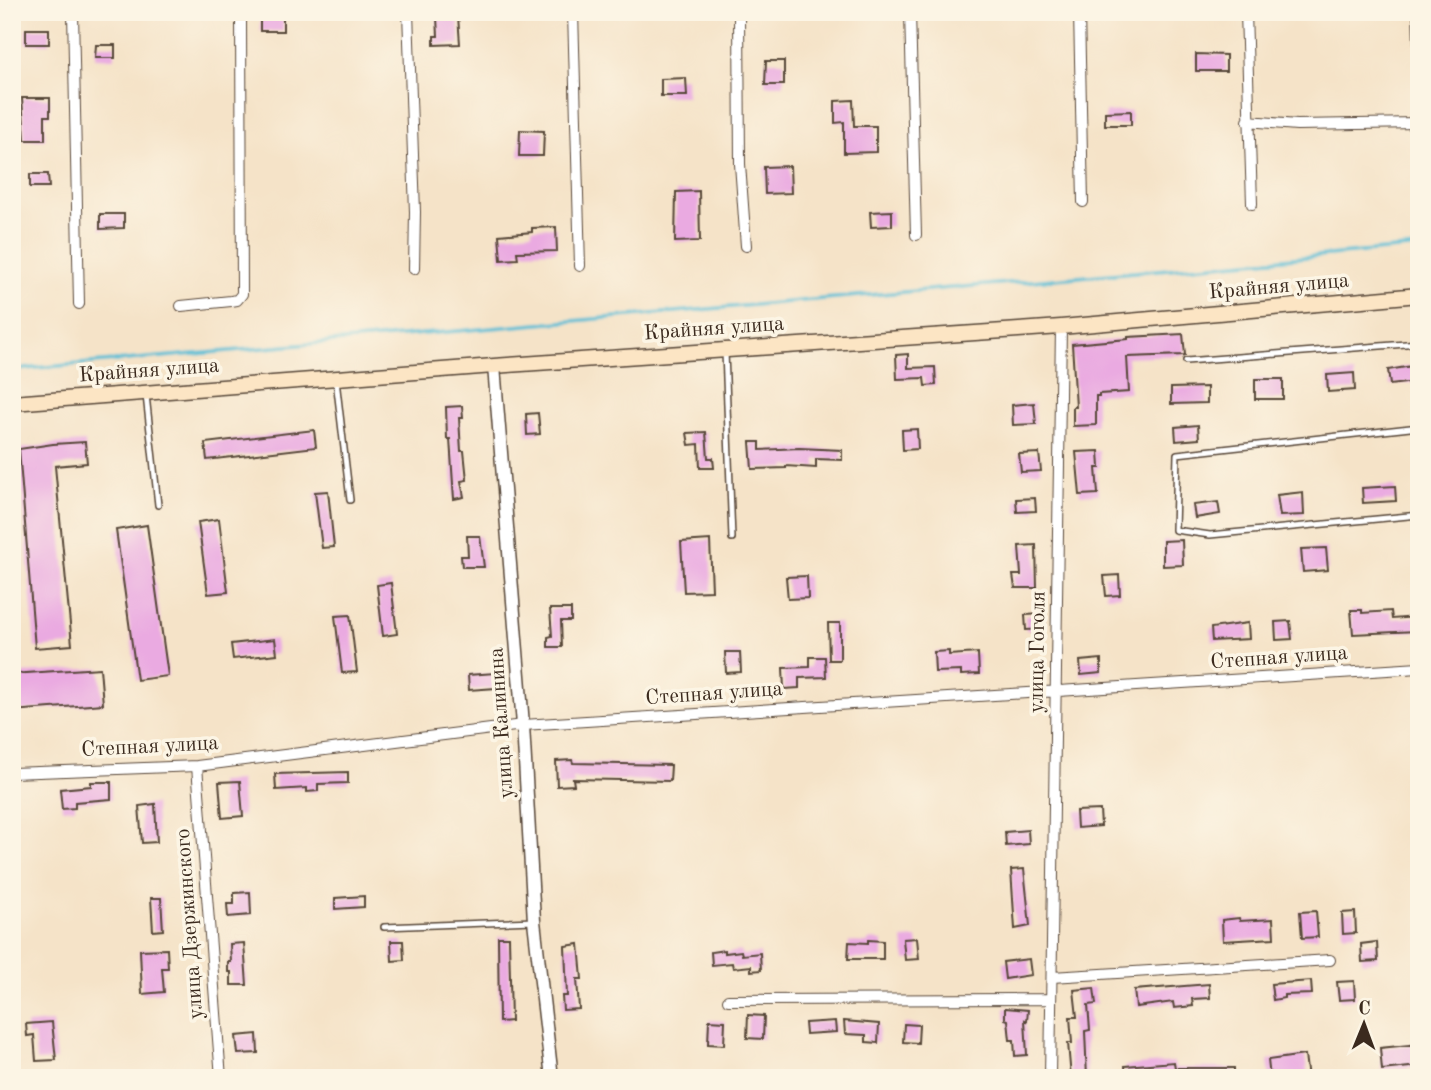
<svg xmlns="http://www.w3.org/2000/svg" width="1431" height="1090" font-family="'Old Standard TT',serif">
<rect width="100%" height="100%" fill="#fcf5e5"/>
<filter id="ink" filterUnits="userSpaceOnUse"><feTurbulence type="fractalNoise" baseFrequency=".0143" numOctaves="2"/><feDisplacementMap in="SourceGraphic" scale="14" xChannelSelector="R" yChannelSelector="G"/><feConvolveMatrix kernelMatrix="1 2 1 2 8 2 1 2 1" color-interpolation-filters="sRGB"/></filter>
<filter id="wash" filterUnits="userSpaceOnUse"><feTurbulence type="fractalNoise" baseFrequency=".00686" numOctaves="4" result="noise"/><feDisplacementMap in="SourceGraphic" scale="28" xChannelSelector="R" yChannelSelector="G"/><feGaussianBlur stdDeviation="1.57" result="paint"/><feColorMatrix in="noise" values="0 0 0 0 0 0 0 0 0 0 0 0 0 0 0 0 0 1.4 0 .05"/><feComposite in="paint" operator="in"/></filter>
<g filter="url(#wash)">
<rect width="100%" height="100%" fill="#f5e3c8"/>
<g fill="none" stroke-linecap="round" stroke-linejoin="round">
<path stroke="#58bed6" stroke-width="3.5" d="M12 370 1419 247"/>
</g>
<g id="blocks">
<path fill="#eaaae1" d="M260 14H283V31H260Z
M458 16 460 44 434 45V36H438L437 17Z
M26 29H49V44H26Z
M96 45H115V58H95Z
M1196 54 1226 55V71H1196Z
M766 61H784V85H765Z
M686 78 687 96H661V79Z
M22 98H50V116H45V140H25Z
M853 100 854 126H876V152L844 153V122L835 123V101Z
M1131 111V125H1105V112Z
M520 130 544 131 543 156H519Z
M790 166 791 193 765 194 764 167Z
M30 174H48L49 187H30Z
M699 191 700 241 675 242 676 192Z
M892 211V226L871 227 870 212Z
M100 214H124V228L100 229Z
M556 227 557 251 517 252 518 259 501 260 499 235 532 232V228Z
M1183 334 1185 355 1127 357 1129 392 1099 394V396H1096V425L1073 426V407H1076L1072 344 1128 339V337Z
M908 354V368L935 367 936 385 925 386 924 378 897 379 896 355Z
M1412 366 1415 382 1390 385 1388 370Z
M1354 373 1355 390 1328 392 1327 375Z
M1255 379H1283V399H1255Z
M1207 387V403L1171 404V388Z
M1034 403 1036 424 1013 425 1012 405Z
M462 406 463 418H459L461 451H464L467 480 461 481 464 497 454 499 450 439H447L446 407Z
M538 413 540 434 527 435 526 414Z
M1198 425 1199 439 1176 441 1175 427Z
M917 429 918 449 903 450 902 430Z
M314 430 316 447 207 460 205 443Z
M706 432 708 458H713L714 468H700L699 444 689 445 687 433Z
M85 442 87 463 55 466 72 645 35 648 19 449 53 444Z
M750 442H760V450L799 448 842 450V460L816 459V468L786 466V468L752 469Z
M1099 451 1100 468H1096L1098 494 1080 495 1076 452Z
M1039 453 1041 471 1021 472 1019 454Z
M1395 486 1396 501 1363 503 1362 488Z
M328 491 334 547 322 548 315 492Z
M1303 492 1304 515 1280 516 1277 495Z
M1035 498 1036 511 1017 512 1016 499Z
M1218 502 1220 514 1195 518 1193 505Z
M219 519 228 592 208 594 198 522Z
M147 525 168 676 137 680 116 530Z
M467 536H480L484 567H462L461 556H468Z
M710 540 712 591 684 592 681 542Z
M1182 540 1183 565 1163 566V541Z
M1036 545 1037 588H1015L1013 575H1021L1019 546Z
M1326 548 1328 570 1303 572 1301 549Z
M1119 575 1120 595 1106 596 1104 576Z
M807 576 808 598 788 599 786 577Z
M391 583 397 634 383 636 377 585Z
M550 609H571V621H561L562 647H548V637L552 636Z
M1351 610H1362V613L1391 611 1392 619 1416 617 1417 631 1353 634Z
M1044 614 1045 629 1026 630 1025 615Z
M350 615 357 672 342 673 335 616Z
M1290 621 1292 639 1276 640 1275 622Z
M828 623H840V660H829Z
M1248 623 1249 639 1212 641 1211 628Z
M275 639 277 654 233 659 231 644Z
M949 651V655L978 653 979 674 961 675V671L935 672 934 652Z
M725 652H740L741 672 726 673Z
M810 657H825L826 677 799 678V688L784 689 783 668 810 667Z
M1101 659V673L1081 675 1080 661Z
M100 668 103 704 12 711V674Z
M495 673 496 688 469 690 468 675Z
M572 760 573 763 671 765 670 781 573 779 574 785 557 786 556 761Z
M348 772V783L318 784V791L307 792V788L276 790 275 774Z
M240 781 243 816 222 818 219 782Z
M91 782H111V799L75 802V808L62 809 60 789 91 786Z
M155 804 157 842 142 843 139 806Z
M1100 810 1101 826 1077 828 1076 811Z
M1028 830 1029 844 1006 846 1005 832Z
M1024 869 1030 926 1015 929 1011 870Z
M250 892 251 915 228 917 227 904H234V893Z
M364 896V907L335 909V898Z
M151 898H161L163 930 153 931Z
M1316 911 1318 937 1302 938 1300 912Z
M1355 912 1356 933 1343 934 1342 913Z
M1239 918 1240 921 1273 919 1274 938 1223 941 1222 920Z
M498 937H509L511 1021 499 1022Z
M917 938 919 959 905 960 903 939Z
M868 940 883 941V959H848L849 942 868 943Z
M391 941H403L404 960 392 961Z
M1377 942 1378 961 1362 962 1361 944Z
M244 943 247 985H231V972H228V962H231L230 944Z
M579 944 582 979H577L579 1009 563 1010 562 996H567L565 946Z
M167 949 168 968H162L164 992 142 994 140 950Z
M725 950V953L741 951 742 955 760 953 761 970 751 971V966L733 968 732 963 712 965 711 952Z
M1029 959 1031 975 1005 979 1003 962Z
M1311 981 1312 994 1284 995V998L1273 1000 1271 984Z
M1354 981 1355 999 1339 1000 1337 982Z
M1209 984 1210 998 1192 999 1193 1006 1174 1008 1173 1002 1136 1007 1134 990Z
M1094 988 1096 1004 1088 1005 1090 1030 1085 1031 1087 1078H1071L1068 1043H1072L1070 1017H1077L1074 990Z
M1005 1008 1028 1010 1027 1021 1025 1020 1027 1055 1015 1056 1014 1040H1010L1008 1020 1005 1019Z
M748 1015 764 1016 763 1039 747 1038Z
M709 1020 725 1021 724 1045 708 1044Z
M835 1021 836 1032 806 1034 805 1023Z
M844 1021 879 1024 878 1043 866 1042V1035L845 1034Z
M52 1022 56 1060 36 1061 34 1035 27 1036 26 1024Z
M904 1024 919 1025 918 1043 903 1042Z
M257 1034 258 1053 238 1054 236 1036Z
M1419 1044V1066L1382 1070 1380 1048Z
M1305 1055 1308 1078H1270L1268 1060Z
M1174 1062 1175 1068H1234V1078H1126L1125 1066Z"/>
</g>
</g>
<g filter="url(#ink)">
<use href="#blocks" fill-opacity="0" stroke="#574638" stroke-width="2"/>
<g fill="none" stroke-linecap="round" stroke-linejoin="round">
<g stroke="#574638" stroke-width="8">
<path id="service" d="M725 352 732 538
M1186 361 1419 343
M336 380 350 500
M146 395 158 505
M1419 427 1177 454 1175 530 1210 535 1419 515
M384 927 534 921"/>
</g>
<g stroke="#574638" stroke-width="12">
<path id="minor" d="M73 12 79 304
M408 12 415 212 414 269
M573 12 580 266
M739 12 740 164 746 246
M910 12 916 235
M1079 12 1083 202
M1246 12 1252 204
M1418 12 1419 47
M1248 121 1297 125 1419 123
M181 306 231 301 237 300 242 294 241 12
M197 766 221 1078
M12 773 197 766 523 725 1419 668
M1052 977 1330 960
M728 1000 1049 999
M12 1055 14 1078
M1050 1078 1061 327"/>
</g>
<g stroke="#574638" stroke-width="15">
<path id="tertiary" d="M494 366 523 725 534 921 552 1078"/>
</g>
<g stroke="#574638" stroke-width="17">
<path id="secondary" d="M12 403 494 366 1061 327 1419 295"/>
</g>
<use href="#service" stroke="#fff" stroke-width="5"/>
<use href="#minor" stroke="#fff" stroke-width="10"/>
<use href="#tertiary" stroke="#fff" stroke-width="12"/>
<use href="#secondary" stroke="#fce5c4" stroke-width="14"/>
</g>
</g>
<g text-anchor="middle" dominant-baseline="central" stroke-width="7" stroke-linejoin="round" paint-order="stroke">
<g font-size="21" fill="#3b2a1e" stroke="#fcf5e5">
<text transform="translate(1279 287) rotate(-5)">Крайняя улица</text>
<text transform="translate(714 329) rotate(-4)">Крайняя улица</text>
<text transform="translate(149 371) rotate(-4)">Крайняя улица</text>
<text transform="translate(1038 652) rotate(-89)">улица Гоголя</text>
<text transform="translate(1279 658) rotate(-4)">Степная улица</text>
<text transform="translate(714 694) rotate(-4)">Степная улица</text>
<text transform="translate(502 723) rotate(-94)">улица Калинина</text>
<text transform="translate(150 747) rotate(-3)">Степная улица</text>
<text transform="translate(190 924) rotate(-94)">улица Дзержинского</text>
</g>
</g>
<rect width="1431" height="1090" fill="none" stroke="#fcf5e5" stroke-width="42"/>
<g transform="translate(1364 1024) rotate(1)" stroke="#fcf5e5" stroke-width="5" paint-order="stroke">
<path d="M0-5L12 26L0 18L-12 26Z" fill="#3b2a1e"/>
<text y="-10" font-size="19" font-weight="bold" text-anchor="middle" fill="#3b2a1e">С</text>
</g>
</svg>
